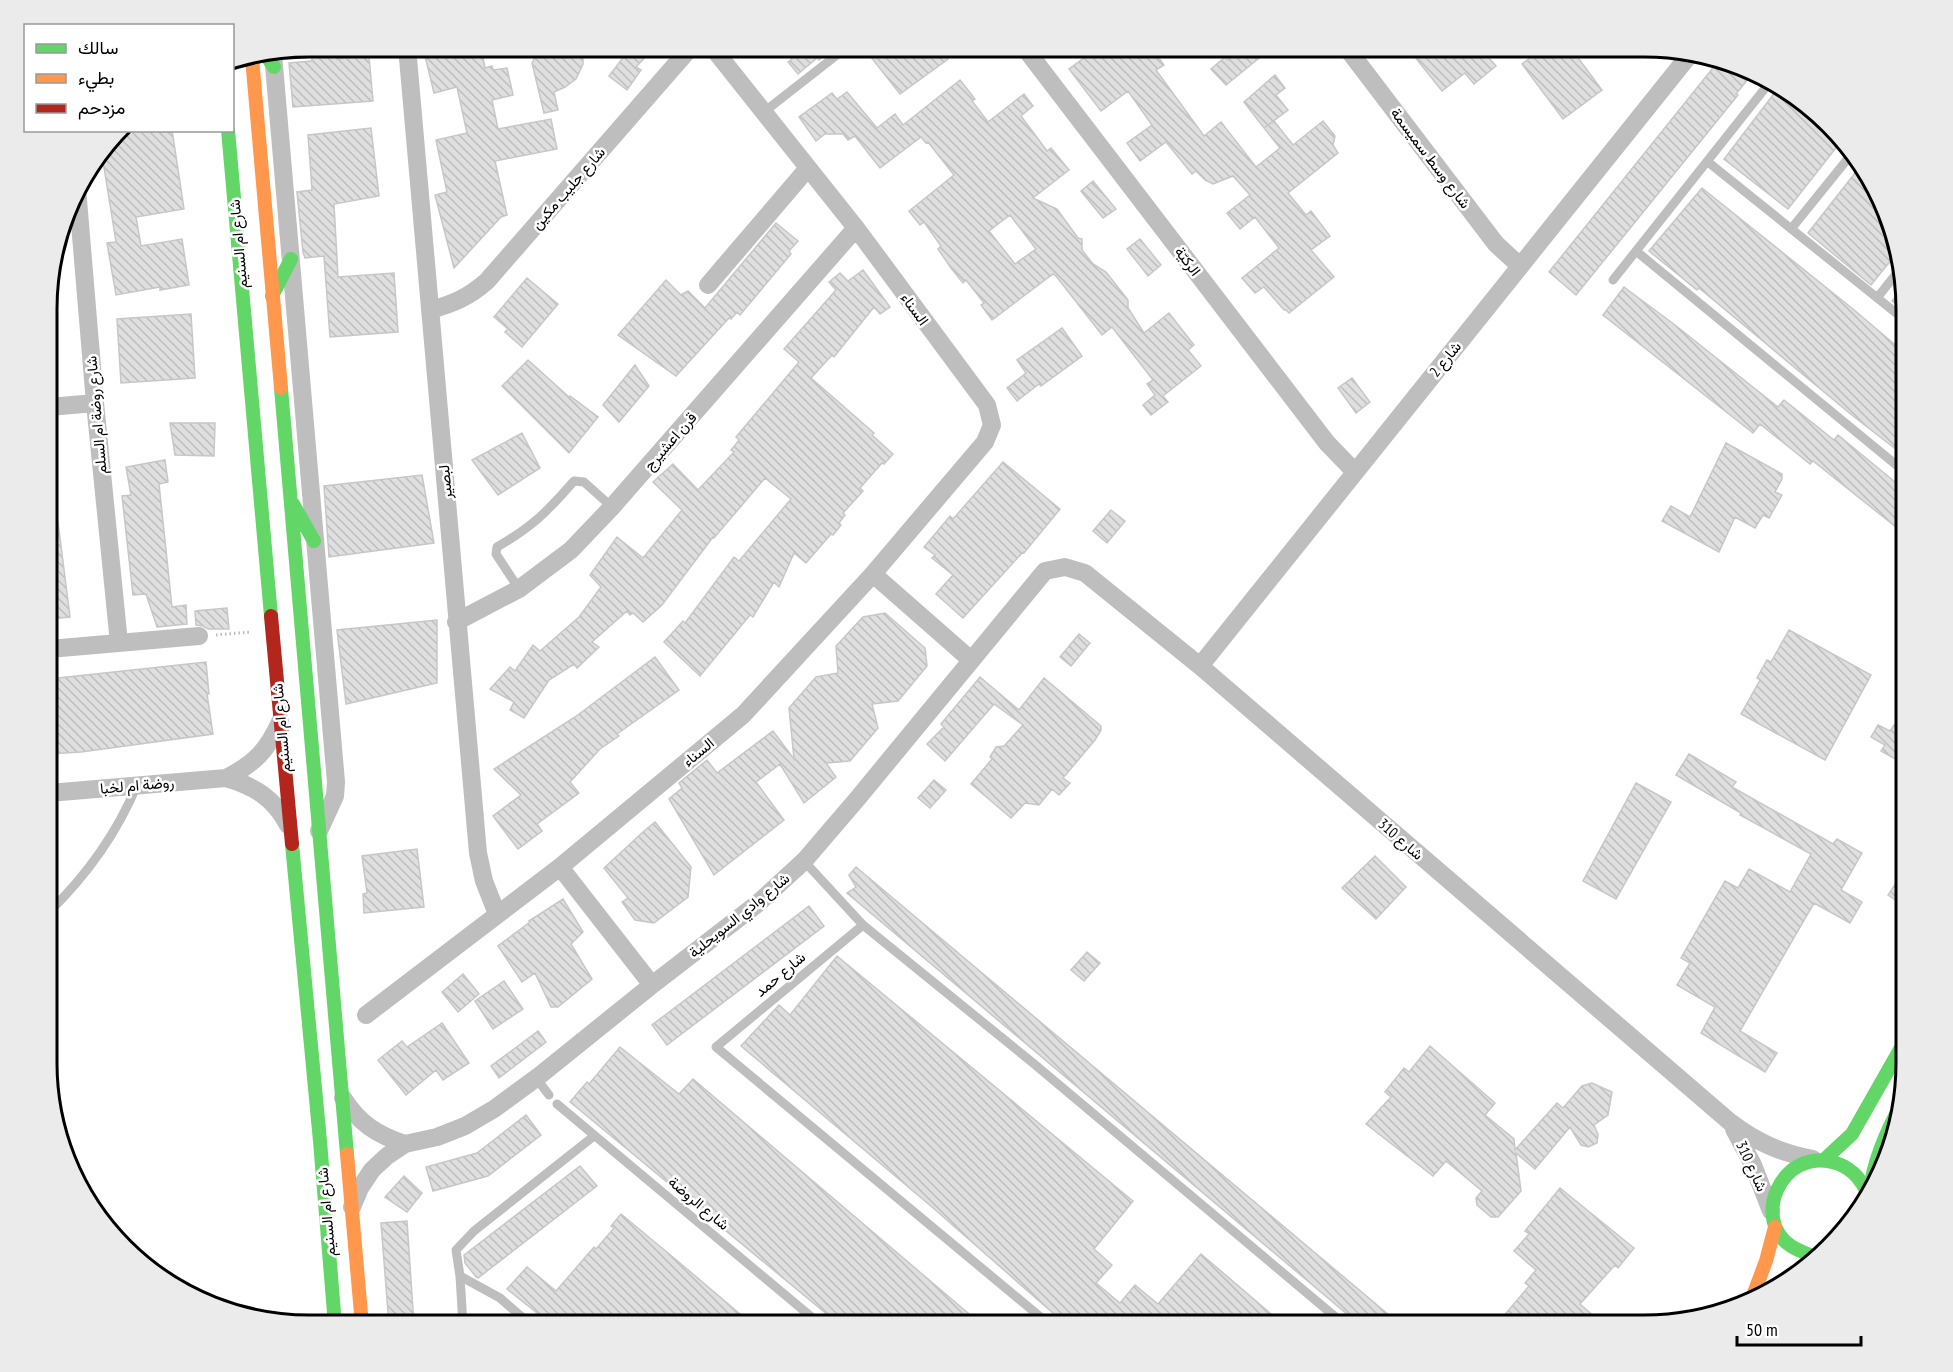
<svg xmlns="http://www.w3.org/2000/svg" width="1953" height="1372" font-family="'PT Sans Narrow',Vazirmatn,sans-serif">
<defs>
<pattern id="building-back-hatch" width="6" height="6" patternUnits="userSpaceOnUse" patternTransform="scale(1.5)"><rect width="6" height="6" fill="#dfdfdf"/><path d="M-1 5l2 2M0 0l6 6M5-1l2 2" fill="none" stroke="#bebebe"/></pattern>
</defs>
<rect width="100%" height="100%" fill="#fff"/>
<path fill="url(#building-back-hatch)" stroke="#c7c7c7" stroke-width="1.5" fill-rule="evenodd" d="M311 46 337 47V59L369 56 373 101 293 107 289 63 312 61Z
M437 47H481L485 68 492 66 493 70 507 68 513 95 492 100 498 129 551 119 557 149 495 161 507 215 501 217 454 268 435 195 447 192 436 140 467 133 457 87 434 93 425 56 439 53Z
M540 47H583V64L576 79 565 87 554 92 558 110 544 113 532 63Z
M631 47H639L648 54 636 67 641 70 627 90 609 76Z
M794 47H836L819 60 817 58 798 74 788 62 792 59 786 53Z
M882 47H938L948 59 900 94 870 56Z
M1099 47H1151L1164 65 1156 70 1204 136 1221 122 1256 167 1280 148 1264 128 1274 121 1293 145 1323 121 1335 136 1333 145 1338 153 1288 193 1306 215 1311 211 1330 236 1311 250 1334 277 1289 313 1286 310H1284L1264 287 1255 293 1242 278 1279 248 1255 217 1240 229 1227 213 1250 195 1233 176 1213 184 1205 180 1196 171 1192 174 1166 142 1140 161 1127 143 1152 125 1128 91 1101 111 1069 69Z
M1243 47H1256L1263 55 1226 85 1211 69 1225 57 1228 60Z
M1407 47H1500L1488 57 1496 66 1474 84 1465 73 1442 91Z
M1544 47H1570L1602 90 1563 119 1522 64Z
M1720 59 1729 61 1753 73 1736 94 1738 95 1576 295 1549 272Z
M1275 75 1285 88 1276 95 1288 110 1264 128 1244 102Z
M960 80 975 99 972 101 988 122 1024 94 1033 106 1021 116 1047 151 1051 148 1069 170 1033 198 1057 209 1078 238 1082 239V250L1093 264 1106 272 1128 300V308L1144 333 1169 313 1194 345 1188 350 1201 366 1163 396 1168 402 1151 415 1143 405 1155 395 1147 384 1153 380 1112 327 1102 335 1056 276 1053 274 992 320 981 305 984 303 966 280 963 283 951 268 938 249 941 246 924 222 920 225 909 211 954 175 928 142 926 143 921 137 880 168 855 136 848 140 843 134H825L816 141 799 117 832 93 837 99 847 92 877 128 895 114 903 125ZM1010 215 1036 249 1015 264 989 231Z
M1779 87 1804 100 1839 144 1788 209 1724 159Z
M371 128 379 196 334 204 338 277 394 273 398 332 330 337 324 256 305 258 303 252 297 192 312 190 308 135Z
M121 130H172L184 209 136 217 141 246 182 239 189 285 160 290V287L116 295 107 243 116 242 102 155Z
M1859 168 1879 192 1896 254 1871 285 1808 233Z
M1093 181 1116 209 1103 218 1081 191Z
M1702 188 1853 309 1906 354V457L1853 416 1699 288 1697 290 1649 251Z
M776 223 798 241 789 251 791 254 740 315 737 312 731 319 729 318 676 376 618 335 666 280 681 295 688 291 705 308Z
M1140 239 1161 265 1148 276 1127 249Z
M863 270 890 307 880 314 874 307 834 357 832 355 811 378 874 433 872 435 893 454 884 464 882 463 860 488 863 491 843 513 845 515 839 523 841 525 833 535 831 534 806 563 794 553 779 587 774 582 753 617 750 615 700 676 664 642 683 621 685 623 734 557 739 561 791 499 765 478 714 538 713 537 662 605 643 622 633 613 630 615 627 611 592 642 599 647 577 668 574 664 549 680 524 718 510 710 514 702 490 689 510 667 515 671 533 645 540 651 579 617 601 587 590 575 617 537 643 558 682 510 653 482 673 464 698 490 734 452 731 450 739 440 736 437 799 362 784 349 836 290 829 282 840 273 848 281Z
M527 278 558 304 522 347 505 332 508 329 494 317Z
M1904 286 1906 292V312L1892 301Z
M1624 287 1675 325 1778 407 1784 400 1834 440 1838 435 1906 491V535L1813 461 1810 464 1760 424 1753 433 1603 315Z
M191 314 195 378 121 383 117 319Z
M1062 328 1082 356 1041 386 1039 384 1017 401 1007 388 1026 373 1017 360Z
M528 360 569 397 570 396 598 417 569 453 502 386Z
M635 365 649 386 619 422 603 405Z
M1352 378 1370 402 1356 413 1338 388Z
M170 423H215L214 456 175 455Z
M522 433 540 468 498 495 472 460Z
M1726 443 1782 474V479L1775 492 1782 495 1769 518 1763 515 1755 528 1735 517 1719 552 1662 521 1671 506 1690 517Z
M165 460 168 482 159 484 172 607 186 605 187 624 157 627 146 594 133 595 122 496 131 495 126 467Z
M1003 462 1060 509 1024 553 1023 552 963 618 936 594 953 575 932 558 935 555 924 547 950 516 953 519Z
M422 475 434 543 329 557 324 486Z
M1111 510 1125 521 1107 543 1093 531Z
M58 522 70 617 49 619V523Z
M227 608 229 629H208L203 626 196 625 195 611Z
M885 613 925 648 927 666 898 701 872 704 878 728 850 761 826 763 836 777 804 803 780 764 756 782 784 820 714 875 669 799 682 788 679 783 707 760 717 773 773 731 794 759 789 708 816 677 838 673 836 646 863 617Z
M437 620V683L346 704 337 630Z
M1789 630 1871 675 1825 760 1741 714 1760 680 1757 678 1767 660 1771 662Z
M1079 634 1090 643 1071 666 1060 657Z
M655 657 679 690 617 734 619 736 600 749 570 782 579 793 537 824 542 831 518 849 493 816 521 795 494 769 575 717Z
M206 662 209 694H207L213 734 81 752 49 754V679Z
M980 677 1019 710 1044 678 1101 726V730L1095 740 1063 778 1070 783 1059 795 1052 789 1039 805 1025 803 1011 818 971 784 992 759 990 757 996 747 1004 746 1023 725 994 704 945 761 927 744 944 727 941 724Z
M1878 725 1890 731 1894 725 1906 732V746L1897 760 1881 751 1885 745 1871 737Z
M1689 754 1736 782 1732 787 1833 844 1837 839 1862 853 1841 890 1862 902 1850 923 1814 903 1740 1031 1777 1053 1765 1072 1701 1033 1715 1007 1677 985 1690 963 1681 958 1725 881 1738 888 1749 869 1790 892 1811 854 1740 815 1741 813 1676 775Z
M934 780 946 790 930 808 918 798Z
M1636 783 1671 802 1616 899 1583 881Z
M655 822 691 867 688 897 654 923 635 920 622 902 628 898 604 868 644 831Z
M417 849 424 907 364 913 363 894 367 893 362 856Z
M1375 856 1406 887 1376 919 1342 888Z
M856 867 1389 1315 1380 1325H1360L847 893 856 887 849 875Z
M1906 868V895L1900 903 1888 895Z
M563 899 583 932 571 944 592 979 558 1007H551L535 973 522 982 498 946 530 922 529 921Z
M809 906 824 926 667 1045 652 1025Z
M1087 952 1100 963 1084 981 1071 970Z
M837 956 1133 1201 1094 1249 1112 1265 1096 1283 1120 1303 1135 1285 1158 1304 1201 1254 1284 1325H1074L1065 1318 1062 1321 932 1207 741 1046 779 1005 790 1015Z
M463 974 479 994 458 1012 442 992Z
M504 981 523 1009 493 1029 475 1001Z
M442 1023 469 1063 443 1080 436 1070 406 1095 378 1060 402 1041 407 1047Z
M538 1031 546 1042 499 1078 491 1066Z
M1430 1046 1495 1103 1485 1115 1514 1139 1515 1150 1557 1103 1563 1108 1582 1086 1592 1083 1612 1092 1608 1115 1594 1125 1598 1134 1597 1143 1588 1147 1581 1145 1570 1127 1535 1169 1516 1153 1521 1191 1498 1217H1491L1477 1205 1476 1198 1482 1191 1446 1161 1433 1176 1366 1124 1391 1097 1385 1092 1404 1068 1409 1072Z
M620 1047 679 1094 693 1079 982 1325H840L570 1102 587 1082 589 1084Z
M526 1115 541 1135 488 1176 433 1191 426 1167 477 1153Z
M580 1166 597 1186 478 1278 476 1277 465 1263 464 1255Z
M404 1176 422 1193 407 1212 385 1197Z
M1560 1188 1634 1248 1618 1268 1615 1265 1580 1304 1604 1325H1575L1566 1318 1560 1325H1496L1529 1286 1525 1283 1536 1270 1514 1251 1529 1234 1525 1231Z
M621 1214 674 1258 753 1325H618L607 1317 600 1325H552L507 1289 527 1267 556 1291 594 1247 596 1249 614 1228 611 1226Z
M407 1221 414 1325H389L381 1223Z"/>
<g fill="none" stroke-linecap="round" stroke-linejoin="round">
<path stroke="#b9b9b9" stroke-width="3" stroke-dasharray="1.5 3" stroke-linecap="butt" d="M216 635 251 632"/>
<path stroke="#bebebe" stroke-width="9" d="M764 112 847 47
M1708 162 1906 321
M1791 229 1850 156
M1636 251 1906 473
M1613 280 1770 82
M1877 298 1900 269
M519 589 496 554 497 547C532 527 547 512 574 481L584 482 612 507
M804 861 863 925 1033 1063 1345 1325
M49 912C86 876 117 833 137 785
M863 925 716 1047 1050 1325
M536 1078 549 1095
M557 1104 821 1325
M460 1276 500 1298 531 1325
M463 1325 460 1276 456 1250 474 1231 594 1136"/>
<path stroke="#bebebe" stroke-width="18" d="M407 47 478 853 484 881 497 914
M1024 47 1327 443 1355 472
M1346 47 1496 244 1520 266
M273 54 336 782 335 796 319 831
M77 188 95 403 119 643
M708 285 808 168
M430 310C453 304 469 297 487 281L691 47
M49 407 95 403
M873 574 971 660
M456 622 519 589 571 550 612 507 856 228
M49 649 199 636
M1200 666 1691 53
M226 778C254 786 274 798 288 825
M49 793 226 778C254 764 267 751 280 722
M560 867 652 985
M366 1015 560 867 743 715 873 574 985 442 992 425 987 405 856 228 712 47
M343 1098C359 1123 377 1135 405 1144
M1734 1129 1753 1165 1771 1211
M352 1207 360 1188 372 1170 387 1156 405 1144 437 1137 465 1126 494 1109 539 1076 652 985 757 904 804 861 858 798 1045 571 1065 567 1085 573 1200 666 1730 1122C1756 1142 1781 1153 1813 1159"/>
<path stroke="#63d668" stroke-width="14" d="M266 55 274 67
M228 130 271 616
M272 296 291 259
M281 388 347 1154
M293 504 314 541
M292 844 320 1141 335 1325
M1824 1160 1852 1134 1906 1039
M1870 1190C1874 1159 1886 1132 1901 1105
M1812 1256C1805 1253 1797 1250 1791 1246 1751 1220 1781 1149 1832 1162 1850 1166 1861 1178 1868 1195"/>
<path stroke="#ff974d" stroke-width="14" d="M252 58 281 388
M347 1154 362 1325
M1751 1301 1766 1261 1775 1227"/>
<path stroke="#b3261e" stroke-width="14" d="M271 616 292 844"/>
</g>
<g text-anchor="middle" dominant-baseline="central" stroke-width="5" stroke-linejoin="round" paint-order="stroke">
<g font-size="15" fill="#000" stroke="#fff">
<text transform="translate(1431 158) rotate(53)">شارع وسط سميسمة</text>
<text transform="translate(568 188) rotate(-49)">شارع جليب مكين</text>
<text transform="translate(238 244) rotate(-95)">شارع ام السنيم</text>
<text transform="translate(1188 261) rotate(53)">الركيّة</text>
<text transform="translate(915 309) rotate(54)">السناء</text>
<text transform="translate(1445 359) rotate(-51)">شارع 2</text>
<text transform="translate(96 415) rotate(-95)">شارع روضة ام السلم</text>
<text transform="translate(670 441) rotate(-49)">قرن اعشيرج</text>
<text transform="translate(445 482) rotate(-95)">لبصير</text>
<text transform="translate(281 728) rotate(-95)">شارع ام السنيم</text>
<text transform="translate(698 752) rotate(-40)">السناء</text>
<text transform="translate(137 785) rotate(-5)">روضة ام لخبا</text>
<text transform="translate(1401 839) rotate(41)">شارع 310</text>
<text transform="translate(739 915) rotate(-39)">شارع وادي السويحلية</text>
<text transform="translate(780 974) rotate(-40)">شارع حمد</text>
<text transform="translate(1752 1166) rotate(65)">شارع 310</text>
<text transform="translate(699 1203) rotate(40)">شارع الروضة</text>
<text transform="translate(326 1212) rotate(-95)">شارع ام السنيم</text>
</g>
</g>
<path d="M0 0H1953V1372H0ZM309 57H1644A252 252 0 0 1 1896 309V1063A252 252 0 0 1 1644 1315H309A252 252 0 0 1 57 1063V309A252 252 0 0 1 309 57Z" fill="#ebebeb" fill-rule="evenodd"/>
<path fill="none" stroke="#000" stroke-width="3" d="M309 57H1644A252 252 0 0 1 1896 309V1063A252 252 0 0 1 1644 1315H309A252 252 0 0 1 57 1063V309A252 252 0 0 1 309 57Z"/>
<rect x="24" y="24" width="210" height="108" fill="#ffffff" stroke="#999999" stroke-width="1.5"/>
<rect x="36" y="44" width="30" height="9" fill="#63d668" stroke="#999999" stroke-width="1.5"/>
<text x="78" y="54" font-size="18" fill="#000000">سالك</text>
<rect x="36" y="74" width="30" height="9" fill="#ff974d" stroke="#999999" stroke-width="1.5"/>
<text x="78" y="84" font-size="18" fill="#000000">بطيء</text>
<rect x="36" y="104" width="30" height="9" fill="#b3261e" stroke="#999999" stroke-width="1.5"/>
<text x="78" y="114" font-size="18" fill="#000000">مزدحم</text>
<path d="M1737 1336v9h124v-9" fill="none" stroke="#000000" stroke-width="3"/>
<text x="1746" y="1336" font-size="18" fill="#000000" stroke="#ffffff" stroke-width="4.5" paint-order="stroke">50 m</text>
</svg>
